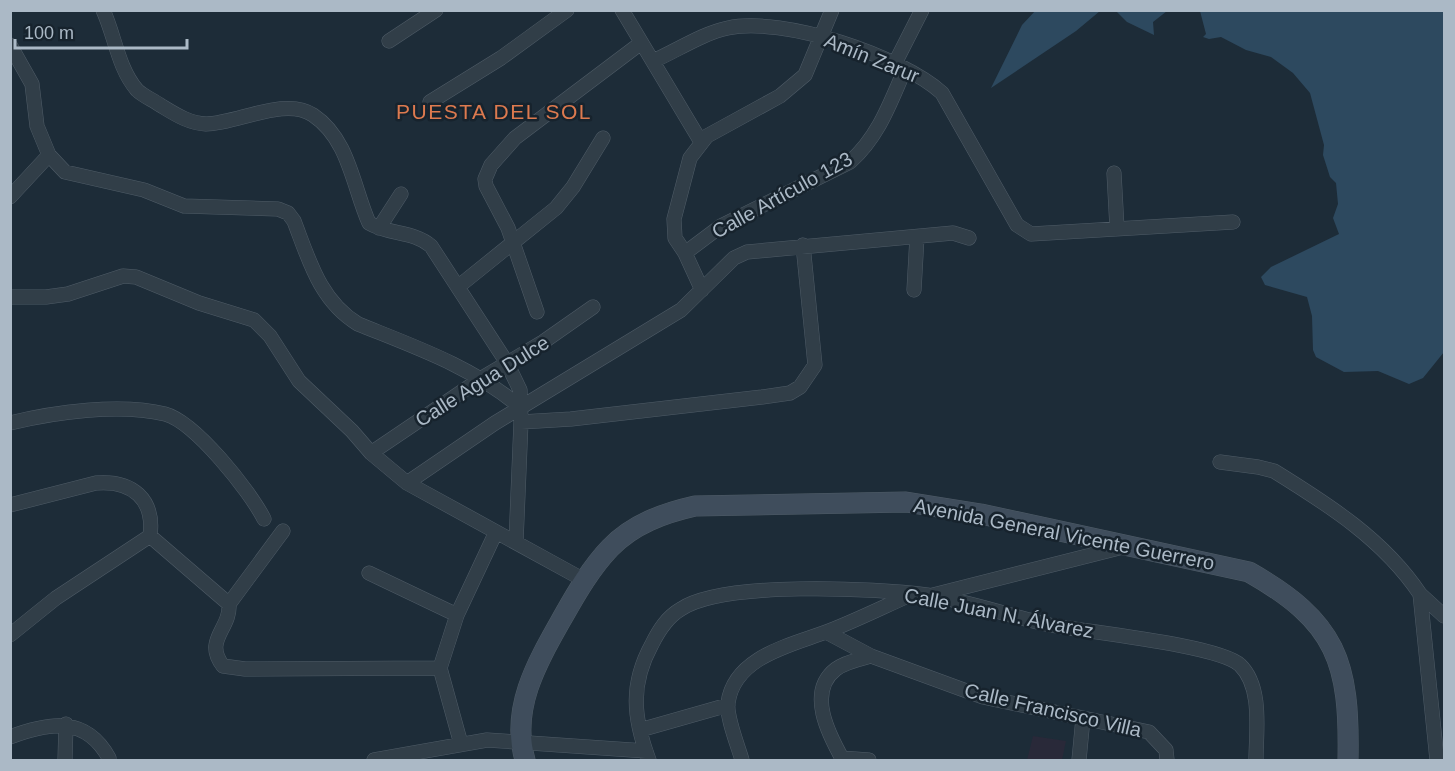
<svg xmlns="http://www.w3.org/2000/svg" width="1455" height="771" font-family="Helvetica,sans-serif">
<rect width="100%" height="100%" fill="#1d2c38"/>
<path fill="#292939" d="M1033 736 1066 741 1062 760H1027Z"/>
<path fill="#2d495f" d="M1036 10 1100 11 1076 31 991 88 1022 25Z
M1116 11H1167L1153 22 1154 35 1127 22Z
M1200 11H1444V352L1423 378 1409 384 1378 371 1344 372 1316 357 1313 350 1312 316 1307 297 1265 285 1261 277 1271 267 1339 234 1333 218 1338 204 1336 183 1330 177 1323 155 1324 145 1310 93 1293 73 1271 57 1246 50 1221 37 1209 39 1203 37 1206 34Z"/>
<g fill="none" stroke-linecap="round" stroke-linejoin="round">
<g stroke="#4f5c67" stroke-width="15">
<path id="street" d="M103 10C115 36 118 68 137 90 143 96 153 100 160 105 175 114 188 123 206 124 237 124 285 96 313 115 349 139 353 187 369 223 389 235 414 231 431 246L507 363 520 390 521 422 516 542
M622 10 701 142
M389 41 436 10
M10 45 32 84 37 126 49 155 65 172 144 190 184 206 278 209 288 213 294 221C309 260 320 301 358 324 415 347 473 367 520 407
M653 61C676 51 703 33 728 28 783 16 901 56 942 93L1017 225 1031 234 1233 222
M895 63 922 10
M430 102 501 58 567 10
M1114 173 1117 228
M10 197 49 155
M379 228 401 194
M685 253 721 226 850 162C879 136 890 103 905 69
M459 286 556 208 573 187 603 138
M702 290 685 253 675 238 674 219 690 158 707 136 780 96 805 75 832 10
M914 290 917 237
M10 297H46L68 294 123 276 136 277 199 303 254 320 270 336 299 381 352 431 371 453 407 483 584 580
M537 312 508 228 486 186 485 179 491 165 515 138 641 43
M521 422 571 419 762 397 790 393 800 387 815 365 803 245
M10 423C55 412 120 403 165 414 195 422 250 491 264 519
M371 453 482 378 543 342 593 307
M1220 462 1258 467 1274 471C1329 505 1384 540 1420 594L1437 760
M407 483 495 423 681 310 734 258 747 252 953 233 969 238
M10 505 96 483C132 480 155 499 150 536
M150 536 229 604C231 629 203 640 223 666L245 669 440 668
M369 573 457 615
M1420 594 1444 616
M933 595 1123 547
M229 604 283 531
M826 632 871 656 983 697 1149 732 1166 750 1167 760
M10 635 56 598 150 536
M640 730 728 705
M10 737C50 722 86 716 109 758
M461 744 440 668 457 615 496 532
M841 758 869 760
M65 760 66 724
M374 760 487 740 646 751
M649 760C633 717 630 684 652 644 659 630 667 617 681 609 724 581 874 588 927 595 968 601 1009 616 1050 625 1086 632 1218 645 1240 665 1263 687 1256 732 1256 760
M742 760C738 746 726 716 728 703 734 657 791 645 826 632 855 621 883 607 910 595
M843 760C829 735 806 692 836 669 845 662 860 659 871 656
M1079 760 1083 718"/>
</g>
<g stroke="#4f5c67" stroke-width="21">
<path id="secondary" d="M525 760C510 707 538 661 564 615 577 592 591 568 610 548 633 524 664 513 695 506L906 502 981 514 1249 572C1337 622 1350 662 1348 760"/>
</g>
<use href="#street" stroke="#313e48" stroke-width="14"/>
<use href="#secondary" stroke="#3f4d5c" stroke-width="20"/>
</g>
<g text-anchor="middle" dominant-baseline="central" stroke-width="5" stroke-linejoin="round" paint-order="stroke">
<g font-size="20" fill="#abb9c6" stroke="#17232d">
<text transform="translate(872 58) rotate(22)">Amín Zarur</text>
<text transform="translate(782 195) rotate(-29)">Calle Artículo 123</text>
<text transform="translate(482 381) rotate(-32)">Calle Agua Dulce</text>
<text transform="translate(1064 534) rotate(11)">Avenida General Vicente Guerrero</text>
<text transform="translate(999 613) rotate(11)">Calle Juan N. Álvarez</text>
<text transform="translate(1053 710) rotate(13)">Calle Francisco Villa</text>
</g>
<g font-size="21" letter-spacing="1.5" fill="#dd7a4f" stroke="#17232d">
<text x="494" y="111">PUESTA DEL SOL</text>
</g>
</g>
<rect width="1455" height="771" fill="none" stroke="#abb9c6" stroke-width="24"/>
<path d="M15 39v9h172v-9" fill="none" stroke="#abb9c6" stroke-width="3"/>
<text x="24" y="39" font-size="18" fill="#abb9c6" stroke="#17232d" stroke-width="4.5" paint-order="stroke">100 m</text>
</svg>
